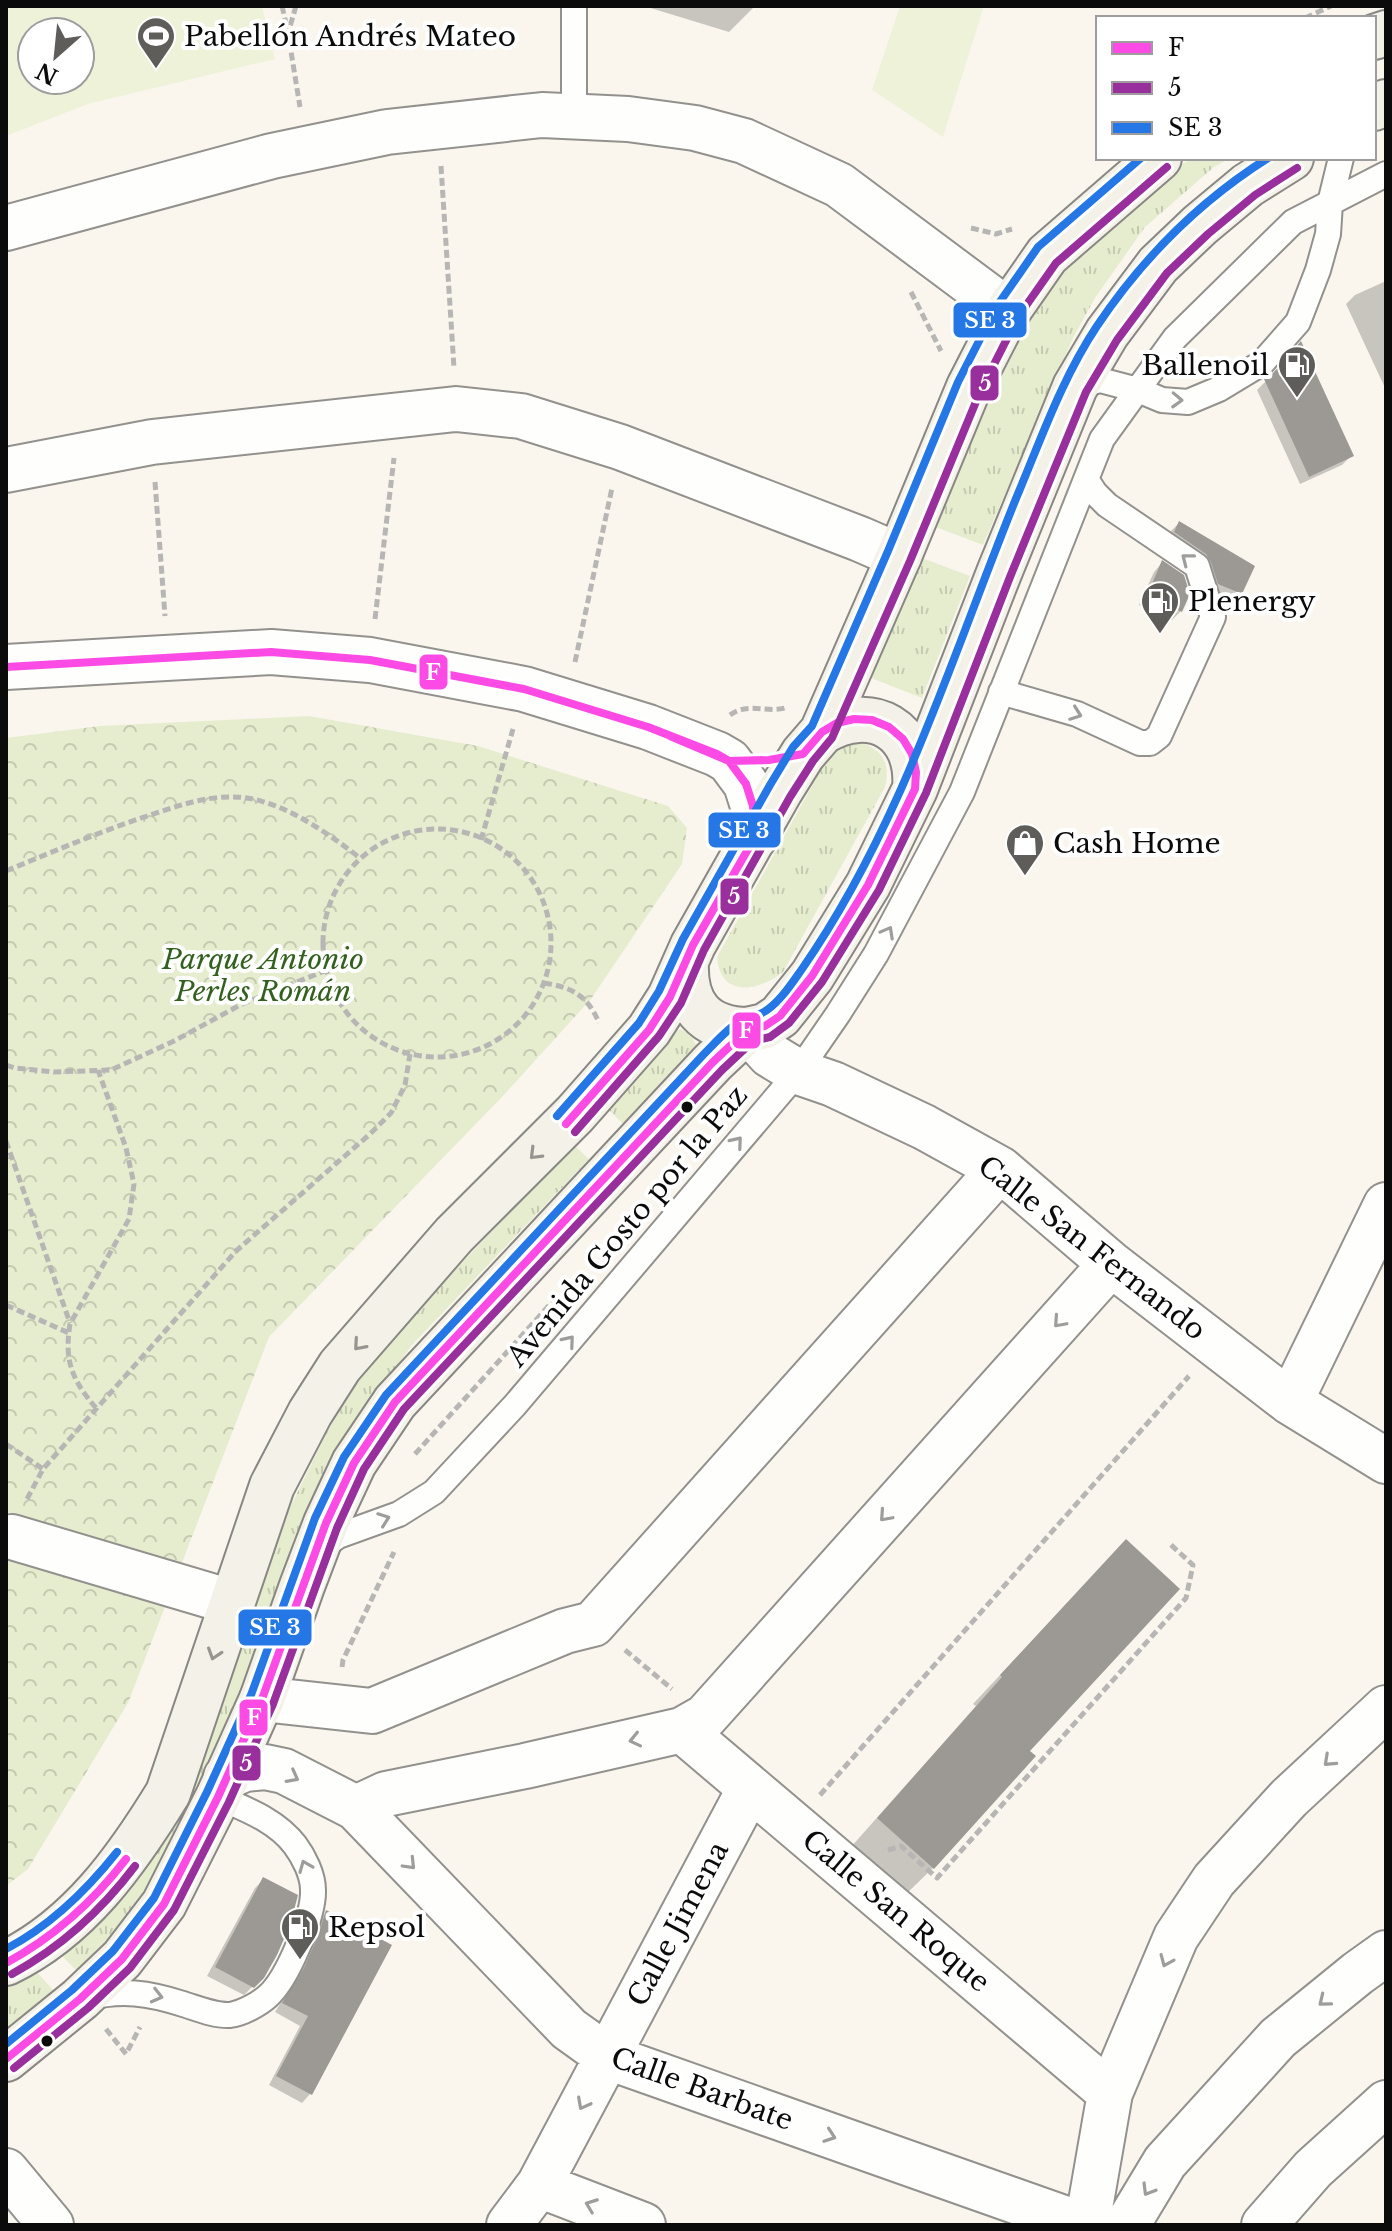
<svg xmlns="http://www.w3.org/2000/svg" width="1392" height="2231" font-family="'Libre Baskerville',serif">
<defs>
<pattern id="grass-tufts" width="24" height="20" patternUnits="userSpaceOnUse" patternTransform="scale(2)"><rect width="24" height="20" fill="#e6edcf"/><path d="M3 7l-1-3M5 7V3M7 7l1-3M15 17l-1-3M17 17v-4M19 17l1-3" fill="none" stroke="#c4cab0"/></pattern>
<pattern id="park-crowns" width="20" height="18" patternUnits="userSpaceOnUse" patternTransform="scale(2)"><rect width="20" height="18" fill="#e6edcf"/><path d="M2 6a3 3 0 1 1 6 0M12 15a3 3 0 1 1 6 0" fill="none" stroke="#c4cab0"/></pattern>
</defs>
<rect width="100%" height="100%" fill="#faf6ee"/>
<path fill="url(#grass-tufts)" d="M1192 158H1230L1214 167 1145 227 1095 298 1073 338 983 545 933 526 953 476 1043 291 1116 218 1175 169Z
M922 558 970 576 922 698 871 678Z
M859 742C882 749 891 762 885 787L783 972C758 992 720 998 717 957L828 757C837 746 844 743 859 742Z
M681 1029 691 1035 696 1045 623 1124 603 1104 671 1032Z
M574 1145 589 1159 412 1345 364 1412 324 1477 294 1539 274 1606 235 1719 183 1842 125 1924 76 1970 62 1956 92 1927 199 1761 218 1715 283 1522 326 1434 363 1371 418 1309Z
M35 1970 54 1991 6 2031V1985Z"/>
<path fill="url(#park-crowns)" d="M309 716 478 746 668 806 687 828 682 864 591 999 502 1097 269 1337 128 1703 28 1869 6 1886V738L100 726Z"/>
<path fill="#eef2d9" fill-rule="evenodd" d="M6 6H262L275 59 88 104 6 136ZM32 32H80V80H32Z
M900 6H984L943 137 872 90Z"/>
<path fill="#0003" d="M644 6H755L729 32Z
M1386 281V390L1346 304 1355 295Z
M1266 381 1351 456 1342 465 1300 484 1257 390Z
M1179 523 1241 593 1232 602 1210 592 1166 542 1170 532Z
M1162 563 1181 611 1172 620 1139 605 1154 572Z
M1099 1569 1028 1751 933 1868 905 1895 851 1847 976 1706 973 1704Z
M264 1879 262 1977 244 1995 207 1976 255 1888Z
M326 1912 310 2094 302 2103 269 2085 300 2026 275 2012 296 1979 310 1947 317 1921Z"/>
<path fill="#9c9995" d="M1301 341 1354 456 1309 477 1264 379 1273 373Z
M1179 521 1255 566 1242 594 1218 584 1211 562 1206 554 1174 532Z
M1162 560 1184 575 1190 594 1182 612 1147 596Z
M1126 1539 1180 1589 1030 1751 1036 1756 934 1869 877 1818 1002 1677 1000 1675Z
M263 1877 298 1895 297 1899 290 1925 277 1955 264 1978 254 1988 215 1967Z
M326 1910 392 1945 312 2095 276 2076 308 2016 282 2003 304 1968 318 1936Z"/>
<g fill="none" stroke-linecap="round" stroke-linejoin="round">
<g stroke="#93918d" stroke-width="28">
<path id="lane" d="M574 116V6
M1075 387 1100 380 1138 390 1162 400 1188 402 1219 389 1262 363 1298 322 1318 270 1328 234 1330 203 1341 158
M1001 692 1077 714 1140 743H1150L1159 736 1213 617 1197 566 1107 505 1095 493 1086 479
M320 1549 338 1536 399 1514 434 1492 515 1405 798 1072 838 1014 876 954 962 792 1102 439 1175 338 1293 222 1386 174
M87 1998C121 1989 149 1993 183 2004 196 2008 215 2016 230 2015 243 2013 259 2004 268 1996 287 1979 314 1916 313 1890 313 1875 304 1857 295 1845 276 1820 245 1809 218 1797"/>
</g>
<g stroke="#93918d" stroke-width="48">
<path id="street" d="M6 228 272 156 387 132 542 115 628 119 695 128 744 141 839 185 1008 311
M6 470 152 442 456 409 521 416 620 447 860 539 899 556
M6 667 271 652 370 660 524 689 648 727 717 754 729 761 746 784 753 806 755 837
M747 1030 770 1055 798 1072 833 1084 924 1127 1000 1169 1111 1264 1290 1402 1386 1461
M1290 1402 1386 1205
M12 1537 231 1602
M262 1699 372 1711 565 1631 593 1624 1000 1169
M682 1730 1110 2093
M226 1777 245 1769 265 1767 284 1771 356 1808 569 2029 608 2057 1083 2225
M356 1808 386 1794 525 1766 682 1730 705 1717 1111 1264
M6 2171 51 2225
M539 2185 643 2225
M509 2225 539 2185 750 1788
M1087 2225 1110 2093 1176 1937 1214 1880 1289 1798 1386 1708
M1127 2225 1165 2162 1278 2038 1358 1973 1386 1953
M1264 2225 1313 2169 1386 2103"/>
</g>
<g stroke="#898784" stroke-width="48">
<path id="secondary" d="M1374 37 1386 33
M1374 108 1386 102
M822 732C872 702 920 730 915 789
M686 962C684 1005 704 1029 747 1030
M6 1963C79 1928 127 1860 168 1793L272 1486 310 1413 340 1366 454 1235 575 1114 649 1030 670 997 693 945 780 791 803 754 822 732 899 556 969 387 1008 311 1047 255 1159 158
M6 2059 80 1999 122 1959 164 1904 218 1797 262 1699 302 1586 326 1523 354 1463 395 1402 713 1062 747 1030 765 1026 780 1016 812 976 868 885 915 789 999 573 1075 387 1107 333 1158 265 1200 225 1248 185 1291 158"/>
</g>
<path stroke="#b7b6b5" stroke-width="5" stroke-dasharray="8 4" stroke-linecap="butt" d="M282 6 288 32
M296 6 288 33 300 107
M1305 18 1331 6
M441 166 454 368
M971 228 996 234 1012 229
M911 292 941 351
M155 482 165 616
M375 619 394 458
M575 662 612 488
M730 715C747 702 766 713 785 708
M323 943a114 114 0 1 1 228 0a114 114 0 1 1-228 0Z
M481 840 513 729
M6 871C52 852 97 833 144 817 178 806 211 793 247 798 287 804 329 834 360 858
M544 983C572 987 588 996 599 1023
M6 1065 15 1068 54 1072 111 1070 174 1041 242 1004 327 970
M6 1141 70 1323
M6 1305 69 1333
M96 1408C72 1380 64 1361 70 1324L129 1219 134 1184 126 1148 98 1070
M6 1444 43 1469
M415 1454 553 1301
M27 1499 43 1469 236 1251 370 1134 391 1113 405 1085 410 1054
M625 1650 672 1689
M342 1667 343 1660 394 1552
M820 1795 1189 1376
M888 1850 901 1846 937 1878 1186 1598 1193 1565 1170 1544
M106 2029 126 2054 140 2027"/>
<use href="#lane" stroke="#fefefc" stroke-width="24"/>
<use href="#street" stroke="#fefefc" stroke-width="44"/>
<use href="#secondary" stroke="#f4f1e8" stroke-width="44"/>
<g stroke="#fff" stroke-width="14">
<path id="bus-1" d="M6 667 271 652 370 660 524 689 648 727 717 754 729 761 769 760 803 754 822 732 837 723 854 719 872 720 889 727 903 739 912 754 916 772 915 789 868 885 812 976 780 1016 765 1026 747 1030 713 1062 395 1402 354 1463 326 1523 262 1699 218 1797 164 1904 122 1959 80 1999 6 2059
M566 1124 649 1030 670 997 693 945 755 837 753 806 746 784 729 761 670 736
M6 1963C54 1937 93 1902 126 1859"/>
</g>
<g stroke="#fff" stroke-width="14">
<path id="bus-2" d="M575 1132 659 1036 681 1003 704 950 790 797 813 761 832 738 910 561 980 392 1018 317 1056 263 1167 167
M12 1974C61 1947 101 1911 135 1866
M14 2068 88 2008 130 1968 174 1910 229 1802 273 1704 337 1528 364 1469 404 1409 722 1070 753 1041 770 1037 789 1023 822 982 879 890 926 793 1010 577 1086 392 1117 340 1167 273 1208 234 1255 195 1297 168"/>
</g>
<g stroke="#fff" stroke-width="14">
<path id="bus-3" d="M557 1116 639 1023 659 991 683 939 770 785 793 747 812 726 888 551 958 382 997 306 1038 247 1141 158
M6 1949C50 1926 86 1891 117 1852
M6 2044 72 1990 113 1951 154 1898 207 1792 251 1695 315 1518 344 1457 386 1395 704 1054C715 1043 727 1029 740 1021 746 1016 755 1017 762 1013 778 1005 792 983 802 969 901 827 951 659 1015 501 1040 442 1061 380 1097 326 1142 259 1200 201 1268 158"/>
</g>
<use href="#bus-1" stroke="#fb4be4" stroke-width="8"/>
<use href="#bus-2" stroke="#992f9c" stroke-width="8"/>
<use href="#bus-3" stroke="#2477e4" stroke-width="8"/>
</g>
<defs><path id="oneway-chevron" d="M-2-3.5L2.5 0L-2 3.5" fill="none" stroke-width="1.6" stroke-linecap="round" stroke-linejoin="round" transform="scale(2)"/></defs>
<g stroke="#9d9d9c">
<use href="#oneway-chevron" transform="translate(1177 400) rotate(2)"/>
<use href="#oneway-chevron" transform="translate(1187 559) rotate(-142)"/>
<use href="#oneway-chevron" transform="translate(1076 714) rotate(20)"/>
<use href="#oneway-chevron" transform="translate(888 932) rotate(-61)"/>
<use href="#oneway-chevron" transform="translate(737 1142) rotate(-50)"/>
<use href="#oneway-chevron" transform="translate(1059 1322) rotate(132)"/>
<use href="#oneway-chevron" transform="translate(569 1341) rotate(-50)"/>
<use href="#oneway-chevron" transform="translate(885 1516) rotate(132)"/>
<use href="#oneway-chevron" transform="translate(384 1519) rotate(-20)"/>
<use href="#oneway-chevron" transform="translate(635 1740) rotate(167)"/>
<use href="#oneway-chevron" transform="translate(1329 1761) rotate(137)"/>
<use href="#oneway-chevron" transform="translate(293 1777) rotate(28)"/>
<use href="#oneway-chevron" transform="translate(410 1864) rotate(46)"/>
<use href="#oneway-chevron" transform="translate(305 1866) rotate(-112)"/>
<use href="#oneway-chevron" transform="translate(1166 1961) rotate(113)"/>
<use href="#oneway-chevron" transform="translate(157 1996) rotate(14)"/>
<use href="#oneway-chevron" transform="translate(1324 2001) rotate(141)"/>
<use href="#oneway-chevron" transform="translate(583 2104) rotate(118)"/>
<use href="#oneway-chevron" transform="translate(830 2136) rotate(19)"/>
<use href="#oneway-chevron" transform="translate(1148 2190) rotate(121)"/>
<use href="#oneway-chevron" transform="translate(591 2205) rotate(-159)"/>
</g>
<g stroke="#979590">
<use href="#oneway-chevron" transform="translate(535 1154) rotate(135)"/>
<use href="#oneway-chevron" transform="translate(359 1345) rotate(131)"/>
<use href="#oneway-chevron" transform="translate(214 1654) rotate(108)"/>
</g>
<defs>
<g id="stadium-pin" transform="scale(2)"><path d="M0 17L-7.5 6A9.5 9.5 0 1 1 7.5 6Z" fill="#5f5d5a" stroke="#fff"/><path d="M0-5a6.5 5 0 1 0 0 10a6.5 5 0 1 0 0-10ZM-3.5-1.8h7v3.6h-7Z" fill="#fff"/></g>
<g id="fuel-pin" transform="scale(2)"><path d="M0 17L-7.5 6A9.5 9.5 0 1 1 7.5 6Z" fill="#5f5d5a" stroke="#fff"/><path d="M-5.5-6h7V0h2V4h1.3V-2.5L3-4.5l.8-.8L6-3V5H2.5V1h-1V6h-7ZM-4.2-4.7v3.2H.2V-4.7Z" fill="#fff"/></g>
<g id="shop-pin" transform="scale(2)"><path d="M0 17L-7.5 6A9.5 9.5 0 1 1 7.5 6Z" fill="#5f5d5a" stroke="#fff"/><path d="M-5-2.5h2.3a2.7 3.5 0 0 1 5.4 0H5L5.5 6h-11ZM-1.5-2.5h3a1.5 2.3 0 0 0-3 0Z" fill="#fff"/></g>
</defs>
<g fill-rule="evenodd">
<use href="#stadium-pin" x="156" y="36"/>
<use href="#fuel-pin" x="1297" y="365"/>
<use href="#fuel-pin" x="1160" y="601"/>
<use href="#shop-pin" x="1025" y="843"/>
<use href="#fuel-pin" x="300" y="1927"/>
</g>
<g fill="#0b0b0b" stroke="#fff" stroke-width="3">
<circle cx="687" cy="1107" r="7"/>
<circle cx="47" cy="2041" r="7"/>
</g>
<g text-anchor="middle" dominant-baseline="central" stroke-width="8" stroke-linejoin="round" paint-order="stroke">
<g font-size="28" fill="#0b0b0b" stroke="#fff" text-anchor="start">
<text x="184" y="36">Pabellón Andrés Mateo</text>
<text x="1269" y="365" text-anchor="end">Ballenoil</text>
<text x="1188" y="601">Plenergy</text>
<text x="1053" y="843">Cash Home</text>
<text x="328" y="1927">Repsol</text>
</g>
<g font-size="28" font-style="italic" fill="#34601f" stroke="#fff">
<text x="263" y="959">Parque Antonio<tspan x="263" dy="32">Perles Román</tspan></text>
</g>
<g font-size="28" fill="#0b0b0b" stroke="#fff">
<text transform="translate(627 1226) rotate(-50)">Avenida Gosto por la Paz</text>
<text transform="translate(1092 1248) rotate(38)">Calle San Fernando</text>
<text transform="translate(896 1911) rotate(40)">Calle San Roque</text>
<text transform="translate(678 1924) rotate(-62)">Calle Jimena</text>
<text transform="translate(702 2089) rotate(20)">Calle Barbate</text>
</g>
</g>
<g stroke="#fff" stroke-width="3">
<rect x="952" y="301" width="76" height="38" rx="8" fill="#2477e4"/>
<rect x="969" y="364" width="31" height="38" rx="8" fill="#992f9c"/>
<rect x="418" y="653" width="31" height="38" rx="8" fill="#fb4be4"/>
<rect x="707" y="811" width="75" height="38" rx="8" fill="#2477e4"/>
<rect x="719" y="877" width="31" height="39" rx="8" fill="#992f9c"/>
<rect x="731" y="1011" width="31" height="39" rx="8" fill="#fb4be4"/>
<rect x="237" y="1608" width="76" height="39" rx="8" fill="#2477e4"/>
<rect x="238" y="1698" width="31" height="39" rx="8" fill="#fb4be4"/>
<rect x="231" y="1744" width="31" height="38" rx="8" fill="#992f9c"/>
</g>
<g font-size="22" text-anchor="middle" font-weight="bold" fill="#fff">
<text x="990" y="328">SE 3</text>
<text x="985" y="391">5</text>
<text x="433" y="680">F</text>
<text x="744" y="838">SE 3</text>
<text x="734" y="904">5</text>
<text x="746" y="1038">F</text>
<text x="275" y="1635">SE 3</text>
<text x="254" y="1725">F</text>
<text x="246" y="1771">5</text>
</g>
<rect width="1392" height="2231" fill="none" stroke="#0b0b0b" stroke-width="16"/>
<rect x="1096" y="16" width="280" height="144" fill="#ffffff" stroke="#9d9d9d" stroke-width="2"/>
<rect x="1112" y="42" width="40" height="12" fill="#fb4be4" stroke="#9d9d9d" stroke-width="2"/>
<text x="1168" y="56" font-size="24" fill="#0b0b0b">F</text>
<rect x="1112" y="82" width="40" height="12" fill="#992f9c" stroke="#9d9d9d" stroke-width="2"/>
<text x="1168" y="96" font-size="24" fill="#0b0b0b">5</text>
<rect x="1112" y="122" width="40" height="12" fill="#2477e4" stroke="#9d9d9d" stroke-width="2"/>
<text x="1168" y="136" font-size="24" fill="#0b0b0b">SE 3</text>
<g transform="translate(56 56) rotate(207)"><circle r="38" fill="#ffffff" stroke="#9d9d9d" stroke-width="2"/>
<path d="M0-6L14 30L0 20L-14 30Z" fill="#5f5d5a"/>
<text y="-12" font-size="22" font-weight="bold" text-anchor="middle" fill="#0b0b0b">N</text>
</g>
</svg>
